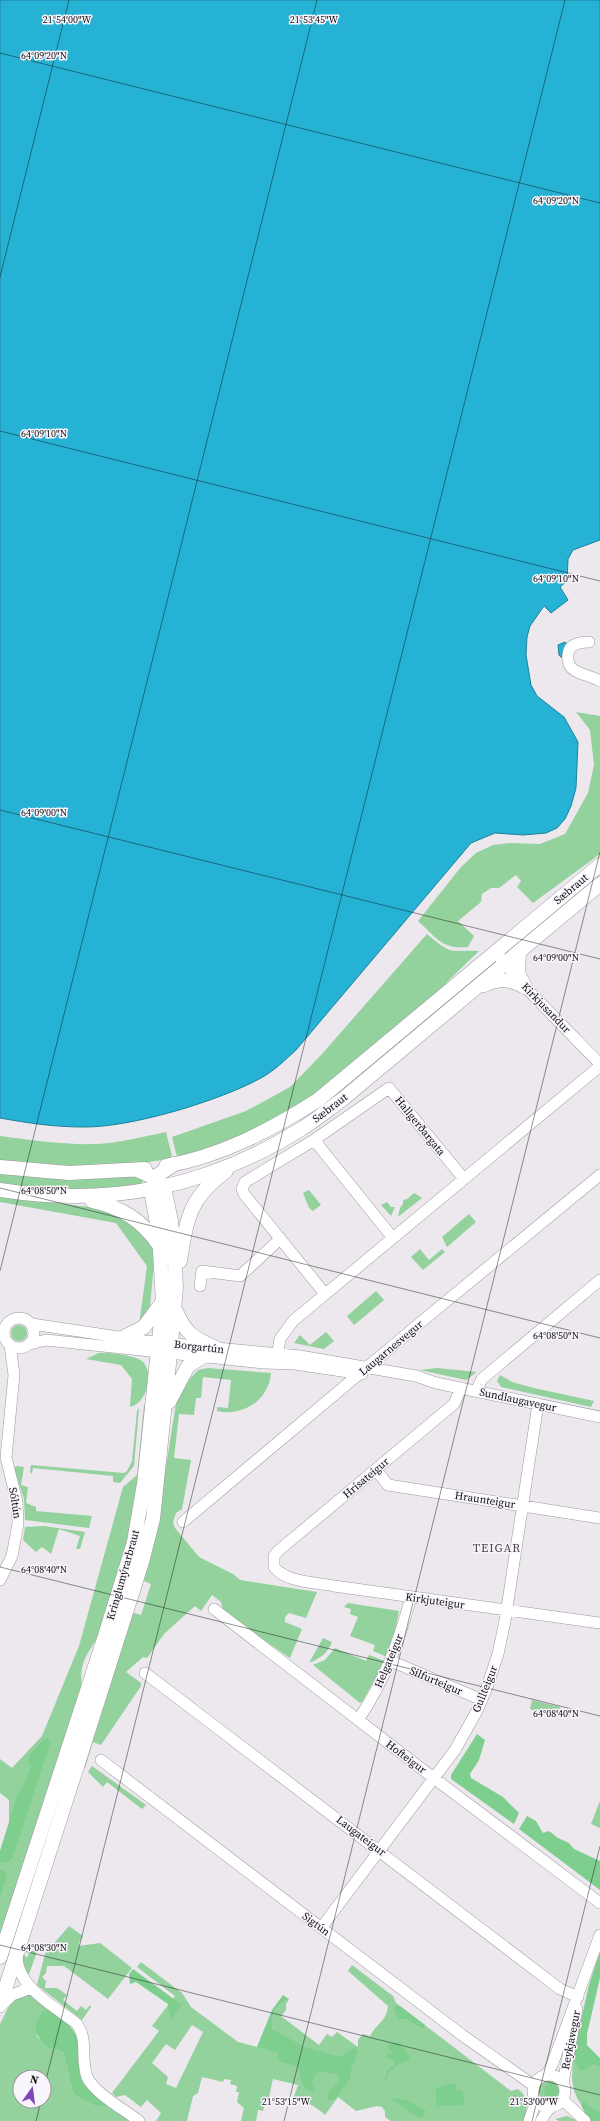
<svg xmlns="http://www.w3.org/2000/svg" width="600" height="2121" font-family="'Source Serif 4',serif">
<rect width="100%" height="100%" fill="#ece8ee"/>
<path fill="#93d19d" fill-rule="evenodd" d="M576 712 600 716V854L533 903 517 887 521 881 516 875 499 888H491L482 894 481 902 458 921 474 936 468 947C442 950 436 937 418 921L461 867 476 853 493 845 511 843 540 844 565 834 588 793 594 765 590 730Z
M427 934C454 957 448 949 479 951L448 981 434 998C378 1044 323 1097 257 1128 232 1140 204 1149 177 1157L172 1137 246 1111 290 1087 322 1054Z
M166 1132 172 1156 169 1159 115 1167 73 1170 0 1163V1136C31 1140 64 1145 96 1144 119 1143 142 1137 166 1132Z
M0 1173 142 1176 143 1186 64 1191 0 1185Z
M309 1190 321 1205 313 1211 309 1208 303 1193Z
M414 1193 422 1198 398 1217 400 1208 403 1204V1200L407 1199Z
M0 1196 97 1208 129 1218 156 1244 150 1306 139 1325 147 1266 116 1223 0 1202Z
M387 1202 391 1207H395L391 1216 381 1205Z
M469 1214 476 1222 447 1247 442 1237Z
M420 1249 429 1260 442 1249 445 1252 423 1270 411 1257Z
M376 1291 384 1300 354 1325 347 1316Z
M11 1333a8 8 0 1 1 16 0a8 8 0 1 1-16 0Z
M326 1332 334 1341 324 1349 294 1343 300 1335 310 1345Z
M99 1353C108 1352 140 1356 144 1363 154 1376 146 1404 130 1407L132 1379 121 1365 86 1359Z
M208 1368 271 1373C269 1400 243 1417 217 1411V1407L228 1408 231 1380 203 1377 201 1398H196L194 1415 179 1414 174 1458 191 1460 182 1509 176 1513 173 1522 175 1528 199 1557 233 1574 240 1580 317 1592 306 1618 289 1613 285 1617V1622L302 1629 290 1658 234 1620 223 1609 221 1602 212 1595 201 1611 195 1606 164 1634 147 1658 143 1657 126 1672 141 1683V1686L101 1745 93 1742 85 1768 84 1759 128 1623 134 1613 141 1615 151 1584 144 1581 145 1569 156 1529 178 1391 198 1370Z
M437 1368 477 1372 466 1380 420 1370Z
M500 1375 512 1382 534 1388 594 1401 591 1407 501 1387 497 1381Z
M144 1405H148C141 1462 135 1520 119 1576 114 1593 110 1611 103 1626 91 1655 78 1655 82 1690L0 1943V1851L9 1825V1800L0 1793V1759L12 1768 42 1736 79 1646 123 1487 137 1475Z
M139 1408 134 1466 120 1483 113 1482V1476L33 1468 32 1474 30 1472 31 1465 124 1473 127 1471 132 1461 137 1411Z
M17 1466 24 1467 21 1485 28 1487 26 1503 36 1507V1511L92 1516 89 1528 25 1520 24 1499 14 1468Z
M44 1526 85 1532 80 1549H76L80 1536 59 1529 51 1554 42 1547 36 1552 23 1540 25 1527Z
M348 1603 399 1611 394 1637 387 1657 373 1651 375 1645 350 1636 358 1617 350 1614 351 1609 344 1607Z
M323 1638 332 1642C328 1653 319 1659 309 1663Z
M335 1648 366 1661 369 1655 385 1661 362 1702 360 1703 313 1665 325 1660Z
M532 1700 560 1707 557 1717 530 1709Z
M92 1766 146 1805 142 1809 107 1782 103 1787 88 1772Z
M600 1801V1828L591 1824Z
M69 1926 83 1936 79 1942V1946L100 1943 132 1968 108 1999 64 1966H47L46 1973 42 1977 46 1981 45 1988H57L67 1995 63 2000 77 2011 81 2006 86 2010 90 2005 91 2007 82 2020 37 1985 45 1954Z
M30 1950 37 1952 29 1974 20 1968 24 1954 27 1958Z
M141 1962 182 1993 191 2007 238 2042 257 2047 273 2030C269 2018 276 2003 289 1999L286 2004V2010L281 2016 319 2045 327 2034 332 2037 337 2032 358 2047V2040L363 2034 370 2036C376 2024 387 2021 388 2006L348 1971 352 1965 393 1996 396 2003 511 2091 518 2089C530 2099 527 2107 524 2121H391L385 2117V2111L382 2107 377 2106 356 2111 338 2097 325 2115C315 2106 306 2100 292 2102L298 2085 273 2079 269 2097H267L263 2111 258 2110 256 2121H241L244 2108 237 2102 239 2092H236L237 2086 230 2084 231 2080 224 2079 223 2082 202 2077 198 2093 193 2096 187 2121H156L161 2113 147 2100 141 2107 125 2095 116 2097 112 2093 159 2031 152 2026 175 1996 137 1967ZM192 2025 203 2032 176 2088 166 2084 168 2077 152 2063 166 2044 175 2050Z
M27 1994 40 2000 53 2010 37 2036 48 2048 57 2049 64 2054 73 2094 93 2105 109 2103 133 2121H0V2024L13 1998ZM20 2077H44V2101H20Z
M576 2046 600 2064V2121C594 2116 585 2111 581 2104 568 2087 572 2066 576 2046Z
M538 2091a12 12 0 1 1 24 0a12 12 0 1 1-24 0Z
M567 2116 578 2121H559L555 2119Z"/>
<path fill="#7ece8e" d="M477 1734 485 1740 479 1760 470 1774 471 1778 503 1797 519 1813 514 1824 451 1779V1775Z
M45 1738H48L50 1743 13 1857 7 1863 0 1862V1851L17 1796 27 1778 31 1765 28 1762 29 1755Z
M527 1816 536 1821 543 1833 549 1831 558 1838 569 1843 574 1849 600 1861V1890L519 1829Z
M0 1870 4 1871 7 1875 0 1898Z
M600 1951V1978L587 2034V2045L600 2058V2066L593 2064 582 2071 579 2070 573 2055 589 1985Z
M133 1969 182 2005 173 2017 170 2018 168 2004 136 1982 130 1984 129 1974Z
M283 1995 289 1999C276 2003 269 2018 273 2030L307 2048 340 2057 353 2048 358 2050 351 2070 350 2079 335 2100H328V2093L340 2079 338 2075 320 2071 315 2074 312 2083 315 2089 313 2092C301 2088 300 2078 298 2067L279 2061 278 2053 257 2047 272 2010Z
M396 2005 400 2006 425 2025 424 2028H421L407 2019H398L394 2010Z
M53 2010C64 2020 78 2031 80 2047 81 2059 77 2074 84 2084 90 2091 101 2097 109 2103L106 2106 93 2105 73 2094 64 2054 57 2049 48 2048C35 2035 31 2027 43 2011Z
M398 2042 408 2054 410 2060 400 2063 389 2072 386 2080H384L388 2069 395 2065 393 2059 387 2058V2053L392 2054 393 2051 389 2050 387 2047 390 2044Z
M452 2083 456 2085V2091H462L465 2102 461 2105 438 2106 436 2100V2088Z
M544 2091a7 7 0 1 1 14 0a7 7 0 1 1-14 0Z
M390 2098 407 2100 426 2111 421 2118 417 2117Z
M584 2101 589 2107 600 2112V2121H589L581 2105Z"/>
<path fill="#25b2d4" stroke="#1f819a" d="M0 0H600V540L573 550 568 559 567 581 560 587 568 600 551 613 544 606 530 626 527 637 526 655 531 685 537 696 564 717 578 742 576 788 571 806 565 819 557 828 546 833 523 835 495 833 471 843 296 1050C285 1060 274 1071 261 1078 219 1101 130 1128 82 1127 55 1127 27 1123 0 1118Z
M565 642 567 645 562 653 563 659 559 655 558 645Z"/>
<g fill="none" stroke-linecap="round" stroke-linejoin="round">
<g stroke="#9d999f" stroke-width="12">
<path id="minor" d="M589 642C583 642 576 643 571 647 566 653 567 666 574 670 581 675 592 676 600 681
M498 950 499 956 525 987 600 1064
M314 1140 393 1238
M200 1286 202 1271 240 1276 280 1239
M325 1294 244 1194 242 1189 245 1182 314 1140 389 1088 464 1179
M4 1333a15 15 0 1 1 30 0a15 15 0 1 1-30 0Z
M32 1324 145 1341 300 1356 416 1376 436 1383 600 1417
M30 1344 46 1340 264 1363 295 1364 362 1374
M276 1363 280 1339 293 1321 600 1066
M461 1388 454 1404 278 1551 274 1556V1567C287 1583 315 1582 334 1586L600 1623
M476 1391 482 1379 600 1280
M376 1470 388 1485 600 1518
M183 1522 415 1327 600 1175
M0 1580 12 1556 18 1524 17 1502 6 1457 14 1375 10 1345
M214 1609 435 1779 600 1903
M391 1661 482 1700
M145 1673 560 1989 578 1997
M358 1720C384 1682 399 1642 411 1597
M101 1760 462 2035 533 2085
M321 1928 455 1750 478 1709 487 1687 498 1654 505 1621 538 1404
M17 1957C18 1988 54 2006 76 2023 89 2039 80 2058 87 2077 94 2093 125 2110 139 2121
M0 2007 12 1995 31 1988
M533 2091a16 16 0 1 1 32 0a16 16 0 1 1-32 0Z
M546 2075 552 2065 600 1935
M563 2083 577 2009
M563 2100 585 2121
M529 2121 534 2107V2099
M541 2121 547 2111 552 2107"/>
</g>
<g stroke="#9d999f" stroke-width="15">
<path id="major" d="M519 952 518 973 525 987
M484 985C500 978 510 979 525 987
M166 1166C221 1156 271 1130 318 1100L600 865
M0 1167 69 1173 145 1169
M0 1190C109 1207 207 1188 301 1129 316 1120 329 1109 343 1099L600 884
M92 1201C121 1207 142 1220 159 1245
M180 1261C187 1218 189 1198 226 1171
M175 1309C185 1333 193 1338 216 1348
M124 1337 144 1327 161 1304
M169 1402 188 1366 204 1356
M0 1957 105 1636 134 1542 144 1484 163 1302 159 1234 151 1190 158 1175 174 1164
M0 2005 80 1757 142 1562 153 1519 171 1344 176 1287 175 1265 171 1221 164 1188 149 1175 137 1170"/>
</g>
<use href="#minor" stroke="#fff" stroke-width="11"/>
<use href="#major" stroke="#fff" stroke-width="14"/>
</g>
<path fill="none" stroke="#111012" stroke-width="1" stroke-opacity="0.45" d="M0 53 600 203M0 277 69 0M0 431 600 581M0 810 600 959M0 1188 600 1338M0 1271 317 0M0 1567 600 1716M0 1945 600 2095M44 2088 565 0M36 2121 41 2101M284 2121 600 852M532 2121 600 1846"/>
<g text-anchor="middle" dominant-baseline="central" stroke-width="3" stroke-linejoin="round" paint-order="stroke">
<g font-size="11" fill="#111012" stroke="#f9f5fc">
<text transform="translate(571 889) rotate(-40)">Sæbraut</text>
<text transform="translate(546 1008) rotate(46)">Kirkjusandur</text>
<text transform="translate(330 1108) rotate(-37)">Sæbraut</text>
<text transform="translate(420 1126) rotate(51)">Hallgerðargata</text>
<text transform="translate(199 1347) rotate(6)">Borgartún</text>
<text transform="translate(391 1348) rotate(-40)">Laugarnesvegur</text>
<text transform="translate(518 1400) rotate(12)">Sundlaugavegur</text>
<text transform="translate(366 1478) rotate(-40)">Hrísateigur</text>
<text transform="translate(485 1500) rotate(9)">Hraunteigur</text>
<text transform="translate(15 1503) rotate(81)">Sóltún</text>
<text transform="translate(123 1575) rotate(-74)">Kringlumýrarbraut</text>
<text transform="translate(435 1601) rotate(8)">Kirkjuteigur</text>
<text transform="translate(389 1661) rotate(-67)">Helgateigur</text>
<text transform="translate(436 1681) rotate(23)">Silfurteigur</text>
<text transform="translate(485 1689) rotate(-68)">Gullteigur</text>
<text transform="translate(406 1757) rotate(37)">Hofteigur</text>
<text transform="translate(361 1836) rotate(37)">Laugateigur</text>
<text transform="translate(316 1924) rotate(37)">Sigtún</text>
<text transform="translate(571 2040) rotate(-79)">Reykjavegur</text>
</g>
<g font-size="12" letter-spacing="1" fill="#4b484d" stroke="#f9f5fc">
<text x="497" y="1548">TEIGAR</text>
</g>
</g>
<g font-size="10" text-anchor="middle" fill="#111012" stroke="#f9f5fc" stroke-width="3" stroke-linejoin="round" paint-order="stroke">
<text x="314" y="23">21°53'45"W</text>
<text x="67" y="23">21°54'00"W</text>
<text x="44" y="59">64°09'20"N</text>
<text x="556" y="204">64°09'20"N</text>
<text x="44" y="437">64°09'10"N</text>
<text x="556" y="582">64°09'10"N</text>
<text x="44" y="816">64°09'00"N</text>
<text x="556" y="961">64°09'00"N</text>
<text x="44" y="1194">64°08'50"N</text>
<text x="556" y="1339">64°08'50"N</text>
<text x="44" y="1573">64°08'40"N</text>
<text x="556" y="1717">64°08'40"N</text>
<text x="44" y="1951">64°08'30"N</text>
<text x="286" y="2105">21°53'15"W</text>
<text x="534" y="2105">21°53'00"W</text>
</g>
<g transform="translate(32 2089) rotate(14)"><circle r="19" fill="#f9f5fc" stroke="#9c999e"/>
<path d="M0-3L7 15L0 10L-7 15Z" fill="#7f45bb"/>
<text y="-6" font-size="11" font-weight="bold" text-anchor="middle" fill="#111012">N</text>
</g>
</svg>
